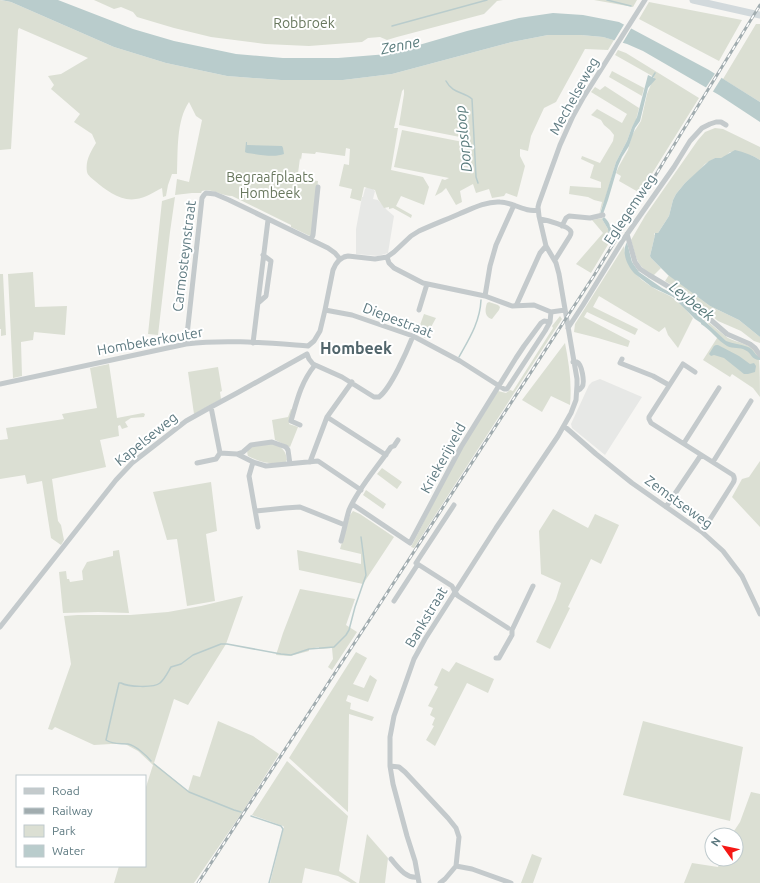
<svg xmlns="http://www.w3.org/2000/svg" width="760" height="883" font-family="Ubuntu,sans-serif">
<rect width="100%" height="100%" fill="#f7f6f3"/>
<path fill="#e7e8e6" d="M367 187 372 188 375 191 373 199 378 200 387 210 394 216 388 253 378 256 356 254V229L362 197H363L365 189Z
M600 379 642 397 605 455 572 428 571 424 589 385 592 382Z"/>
<path fill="#dbdfd3" d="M0 0 11 2 114 47 166 63 227 76 281 80H343L392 74 512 42 548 35H581L603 37 614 40 608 50 585 49 556 102 544 108 531 136 528 151 520 149V156L525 166 517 197 506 193 504 196 492 198 489 189 476 193 473 184 460 191 462 202 456 205 446 188 442 192 435 196 442 179 445 180 449 178 394 167 402 130 463 142 465 138 399 125 404 94V89L402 91 394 128H398L391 170 423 177 429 187 424 205 401 196 396 206 412 215 411 218 393 208 389 209V207L384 208 378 199 375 190 364 187 361 201 350 198 352 189 339 186 344 164 349 165 350 149 346 148 345 156 316 152 315 154 302 153 301 160 300 158 297 181H302V179L318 181 312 237 291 227V225L232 196C221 196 212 188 202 191L201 193H192L175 195 177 179 189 182 202 120 196 116 189 102C176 121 178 152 177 174H172L168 185 166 196 163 197 162 188C154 192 145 198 136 199 122 202 105 190 95 181 92 178 88 176 87 172 85 161 91 151 96 143L92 134 74 122 80 114 51 89 54 85 48 76 61 74 88 58 19 28 18 30 11 149 0 150Z
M94 0H503L497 1 484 14 397 37 387 40 380 37 368 38 362 42 309 46 265 44 211 37 174 28 137 17 133 12 121 7 114 9Z
M594 0H637L633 7Z
M649 2 742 20 719 61 639 19Z
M756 24H760V102L723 79Z
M618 50 626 53 699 98 640 193 619 181 621 176 616 173 619 166 628 150 632 135 641 121 647 94 654 77 615 55Z
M612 71 644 88 642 96 609 77Z
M605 86 639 108 636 120 632 127 627 141 616 162 605 199 599 215 602 202 594 200 588 197 569 194 570 186 601 188V182L590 178 594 165 581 159 582 156 600 163 613 141 614 135 610 130 604 125 601 120 591 115 597 109 622 123 627 114 591 92 595 87 600 90Z
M715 128 723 129 760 147V160L753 156 730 152 725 157 721 158H715L705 164 698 172 685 183 676 194 673 200 669 216 658 233H655L654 234 655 235 650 256 651 258 661 268 653 276C635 264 637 259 631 240L645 216 698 140 705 132Z
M175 197 170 232 158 335 148 334 162 201Z
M603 218 602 219 608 229 609 238 611 237 612 238 591 273 576 264 603 233 592 220Z
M624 246C626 270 640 280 659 291 664 293 669 295 673 298 681 303 687 311 693 318L678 348 668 335 665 327 659 332 599 296 593 307 638 329 635 335 587 312 584 317 630 341 628 347 598 338 574 332 575 324Z
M33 272 35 307 67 306 65 335 34 332 33 340 21 342 22 376 13 378 8 274Z
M0 274H3L6 335 1 336V329H0Z
M669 275 710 306 739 320 760 337V343L754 341 741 331 718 321 687 295 665 281Z
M489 302 498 305 500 307 499 310 492 319C484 317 485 309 487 303Z
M424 314 436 318 425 338 420 335 419 331 420 325Z
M560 316 562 319 414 548 411 547 447 476 467 440 498 391 506 393 510 390 513 391 553 328 552 326Z
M704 318C712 325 720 332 728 338 738 343 752 344 758 354 760 360 760 388 760 397L753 388 732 374 730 377 703 360 719 335 704 320Z
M565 343C569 364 572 383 570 405L551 396 542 412 522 400Z
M109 364 117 418 143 413 145 414 144 417 131 418 125 422 128 427 122 429 120 425 118 426 119 436 100 440 106 467 52 479 58 521 61 525 64 540 61 545 51 538 42 481 27 484 25 475 0 479V440L8 439 6 428 64 419 62 414 97 408 90 368Z
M218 367 222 391 220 392 221 399 194 414 188 372Z
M291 409 293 410 289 424 298 427 290 447 275 440 272 420 288 417Z
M271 443C281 446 286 450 287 460L285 463C269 464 263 463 248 456 243 444 264 444 271 443Z
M760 461V527L732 497 742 479 749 477Z
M382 468 402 482 397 489 377 474Z
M211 482 217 531 206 534 215 601 187 606 177 539 167 540 153 492Z
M366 490 386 504 383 509 363 495Z
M553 509 588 528 595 514 619 525 601 564 591 559 568 607 570 608 550 649 536 642 556 599 561 583 541 574 539 531Z
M353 511 360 514 394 537 363 584 299 570 297 550 361 564V554L340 549 350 515Z
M119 550 129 613 98 612 63 613 59 572 66 571 67 579H69L70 582 83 580 82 571 87 562 113 556V551Z
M300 589 355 599 346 625 357 632 332 670 328 667 333 659 332 648 319 649V647L309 649V651L290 656 276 655 283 633Z
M243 596 226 644 188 705 174 699 154 763 188 791 193 775 200 777 218 721 253 736 279 754 243 811 194 883H114L119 866H145V790L153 765 138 751 125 744H111L94 745 55 727 52 730 48 729 71 664 64 616 78 615H130L168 612 201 606Z
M356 652 367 658 353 684 364 688 370 675 377 680 368 702 348 695 346 701 351 703 350 709 374 717 372 721 349 714 348 812 289 758Z
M456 662 494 679 488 693 467 683 435 746 426 740 434 726 432 725 435 718 430 715 433 708 428 706 438 687 434 685 442 668 449 672Z
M643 721 743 747 730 821 623 795Z
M287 761 348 816 339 871 357 883H351L338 876 305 868 302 883H270L284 827 283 826 252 815Z
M751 792 760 794V883H684L692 863 718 867 721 859H736V835H727L728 834H732L740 822Z
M367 834 388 858 385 883H359Z
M532 854 542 858 533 883H521Z"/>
<path fill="#b9cccc" d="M1 0H58L133 29 174 41 236 54 283 58H338L388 54 467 31 519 18 553 13 583 15 619 22 709 70 760 102V122L719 95 643 51 627 44 603 37 581 35H548L512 42 392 74 343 80H281L227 76 166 63 114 47 11 2Z
M648 75 656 79 648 88 640 121 635 128 629 146 622 157 618 166 608 200 603 214H600L616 162 627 141 632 127 637 117Z
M246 142H247V145L282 146 283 148 284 154C274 158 257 154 247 153L245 152Z
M735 150C744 152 752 155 760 160V337L739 320 710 306 668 275 651 258 650 256 655 235V233H658L669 216 673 200 676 194 685 183 709 161 715 158H721Z
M604 217C610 222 611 228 612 235L609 238 608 229 602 219Z
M627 242 632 262 639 272 662 288 679 297 726 341C733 344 741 344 748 347 754 349 754 355 760 357V360C751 360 752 353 745 350 740 347 733 349 727 346 717 340 711 330 701 324V323L695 319 673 297 652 287 635 274C627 266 621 252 627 242Z
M716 345H718L739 356 750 364 754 363 756 366 755 372 748 374H744L724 358 714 355 711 356 709 354 714 346Z"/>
<path fill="#f7f6f3" d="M625 23 632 27 622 44 614 41Z
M716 72 722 77 712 93 705 89Z"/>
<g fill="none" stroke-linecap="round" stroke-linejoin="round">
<path stroke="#b9cccc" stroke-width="1.5" d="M607 0 631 6
M392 26 487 0
M652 78 655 73
M446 81C453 94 463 91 472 99L476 177 478 183
M459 357C469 339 480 322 481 300
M151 761C147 756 135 745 128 744 121 743 113 745 106 740L115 700 119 683H121C128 687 154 688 160 683 165 679 168 672 171 667L181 664 193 655 221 644H227L281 654 291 655 309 649 334 647 346 635 349 630 355 607 366 575 361 537
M154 764 189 792 234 810 241 812
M251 816 281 826 283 829 269 883"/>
<path stroke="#c4cacc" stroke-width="5" d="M540 219C546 220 570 226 571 232 571 233 571 235 570 236L555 260
M562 226 566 218 569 216 590 218 603 215
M627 234 635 262 640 269 649 275 681 294 727 334 750 344 755 348 760 355
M311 240 313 235 318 187
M387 257 389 263 394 268 423 283 485 296 512 306 534 305 551 312
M485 296 490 266 496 245 514 205
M258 303 266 296 271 261 263 255
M516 306 540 253 546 246
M325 310 352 315 413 336 460 361 504 389H507L545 331 550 322 551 312
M419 310 427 284
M551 312 565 310
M568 328 583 305 623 240 674 167 690 141 702 128 710 124 716 122H721L726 125
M253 343 268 220
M186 344 202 198 204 195 206 193 215 194 229 200 328 248 335 253 340 259
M307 354 309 359 313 364 342 377 374 397H379C391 388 407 351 413 336
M622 359 620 363 653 376 669 385
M573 362C574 362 576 362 577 362 582 364 585 383 582 387 581 389 579 390 577 391
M695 372 683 364 649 417V419L651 423 733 475C735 478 735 480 733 483L702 532
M0 384 186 344C226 339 267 343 308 346L314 341 320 331 325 310 333 270C336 262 340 257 348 256L375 259 387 257 394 252 411 236 419 231C432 225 445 220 459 214 471 209 486 201 500 202 513 202 525 213 538 210
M211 407 220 453 237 454 253 462 266 466 318 461 361 490
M327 417 386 455
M300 425 291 421C297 400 301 382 315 365
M564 426 596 454 632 483 702 532 723 551 742 576 760 614
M684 443 719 388
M237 454 243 452 251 445 272 442 286 447 288 450 290 464
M253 462 249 476 258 527
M310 462 327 417 352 382
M713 462 751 401
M197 463 216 459 220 453
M352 504 410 543 461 447 516 358 524 346 541 323 544 321 550 322
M454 505 416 563 452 586 455 592 458 596 508 628
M666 507 701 455
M256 511 285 508 300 507 345 525
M341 541C344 531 346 520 349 510 359 487 377 468 391 447L394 446 398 440
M394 601 418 564
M0 627 116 480 132 463 186 421 211 407 237 393 307 354
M496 658H499L512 635V630L533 586
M390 766 399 767 405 772 448 818 456 828 459 837 456 866 445 879 440 883
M391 859C398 867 406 879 418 877
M456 866 472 869 511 883
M419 883 415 861 407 836 393 784 390 766V737L394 716 414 659 425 639 496 528 558 436 571 413 576 400 577 385V379L559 274 556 263 546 246 539 216 538 207 539 203 560 145 573 116 583 98 645 0"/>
<path stroke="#d2d9dc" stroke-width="7" d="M693 0 760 15"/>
<g stroke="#a1acaf" stroke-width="3">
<path id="rail" d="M198 883 593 277 760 5"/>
</g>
<use href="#rail" stroke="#fff" stroke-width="1.5" stroke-dasharray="4.5" stroke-linecap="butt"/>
</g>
<g text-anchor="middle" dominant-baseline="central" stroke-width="4" stroke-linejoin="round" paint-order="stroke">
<g font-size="14" fill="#69785e" stroke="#fff">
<text x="304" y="23">Robbroek</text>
<text x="270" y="177">Begraafplaats<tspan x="270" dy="16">Hombeek</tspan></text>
</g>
<g font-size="14" fill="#5e7a81" stroke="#fff">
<text transform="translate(574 96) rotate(-61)">Mechelseweg</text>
<text transform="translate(630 209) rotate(-56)">Eglegemweg</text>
<text transform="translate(184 256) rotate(-83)">Carmosteynstraat</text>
<text transform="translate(398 320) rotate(21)">Diepestraat</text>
<text transform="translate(150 341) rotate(-10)">Hombekerkouter</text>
<text transform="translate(146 439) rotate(-39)">Kapelseweg</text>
<text transform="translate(443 458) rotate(-61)">Kriekerijveld</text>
<text transform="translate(679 502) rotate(36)">Zemstseweg</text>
<text transform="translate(426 617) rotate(-59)">Bankstraat</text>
</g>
<g font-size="15" font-style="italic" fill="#597b7c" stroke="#fff">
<text transform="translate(400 45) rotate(-12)">Zenne</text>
<text transform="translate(463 139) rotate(-96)">Dorpsloop</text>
<text transform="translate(692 301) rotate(39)">Leybeek</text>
</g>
<g font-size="16" font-weight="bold" fill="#51656b" stroke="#fff">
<text x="356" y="348">Hombeek</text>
</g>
</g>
<rect x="16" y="775" width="130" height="92" fill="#ffffff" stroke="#bfcacd"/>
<rect x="24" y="788" width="20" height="6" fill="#c4cacc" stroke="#bfcacd"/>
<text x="52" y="795" font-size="12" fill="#5e7a81">Road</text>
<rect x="24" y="808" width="20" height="6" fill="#a1acaf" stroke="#bfcacd"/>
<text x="52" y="815" font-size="12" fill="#5e7a81">Railway</text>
<rect x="24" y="825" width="20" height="12" fill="#dbdfd3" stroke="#bfcacd"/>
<text x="52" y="835" font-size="12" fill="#5e7a81">Park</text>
<rect x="24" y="845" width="20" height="12" fill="#b9cccc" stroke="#bfcacd"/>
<text x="52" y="855" font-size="12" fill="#5e7a81">Water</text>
<g transform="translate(724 847) rotate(303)"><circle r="19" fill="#ffffff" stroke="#bfcacd"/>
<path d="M0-3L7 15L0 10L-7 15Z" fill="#f51815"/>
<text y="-6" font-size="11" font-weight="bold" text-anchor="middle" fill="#5e7a81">N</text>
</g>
</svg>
